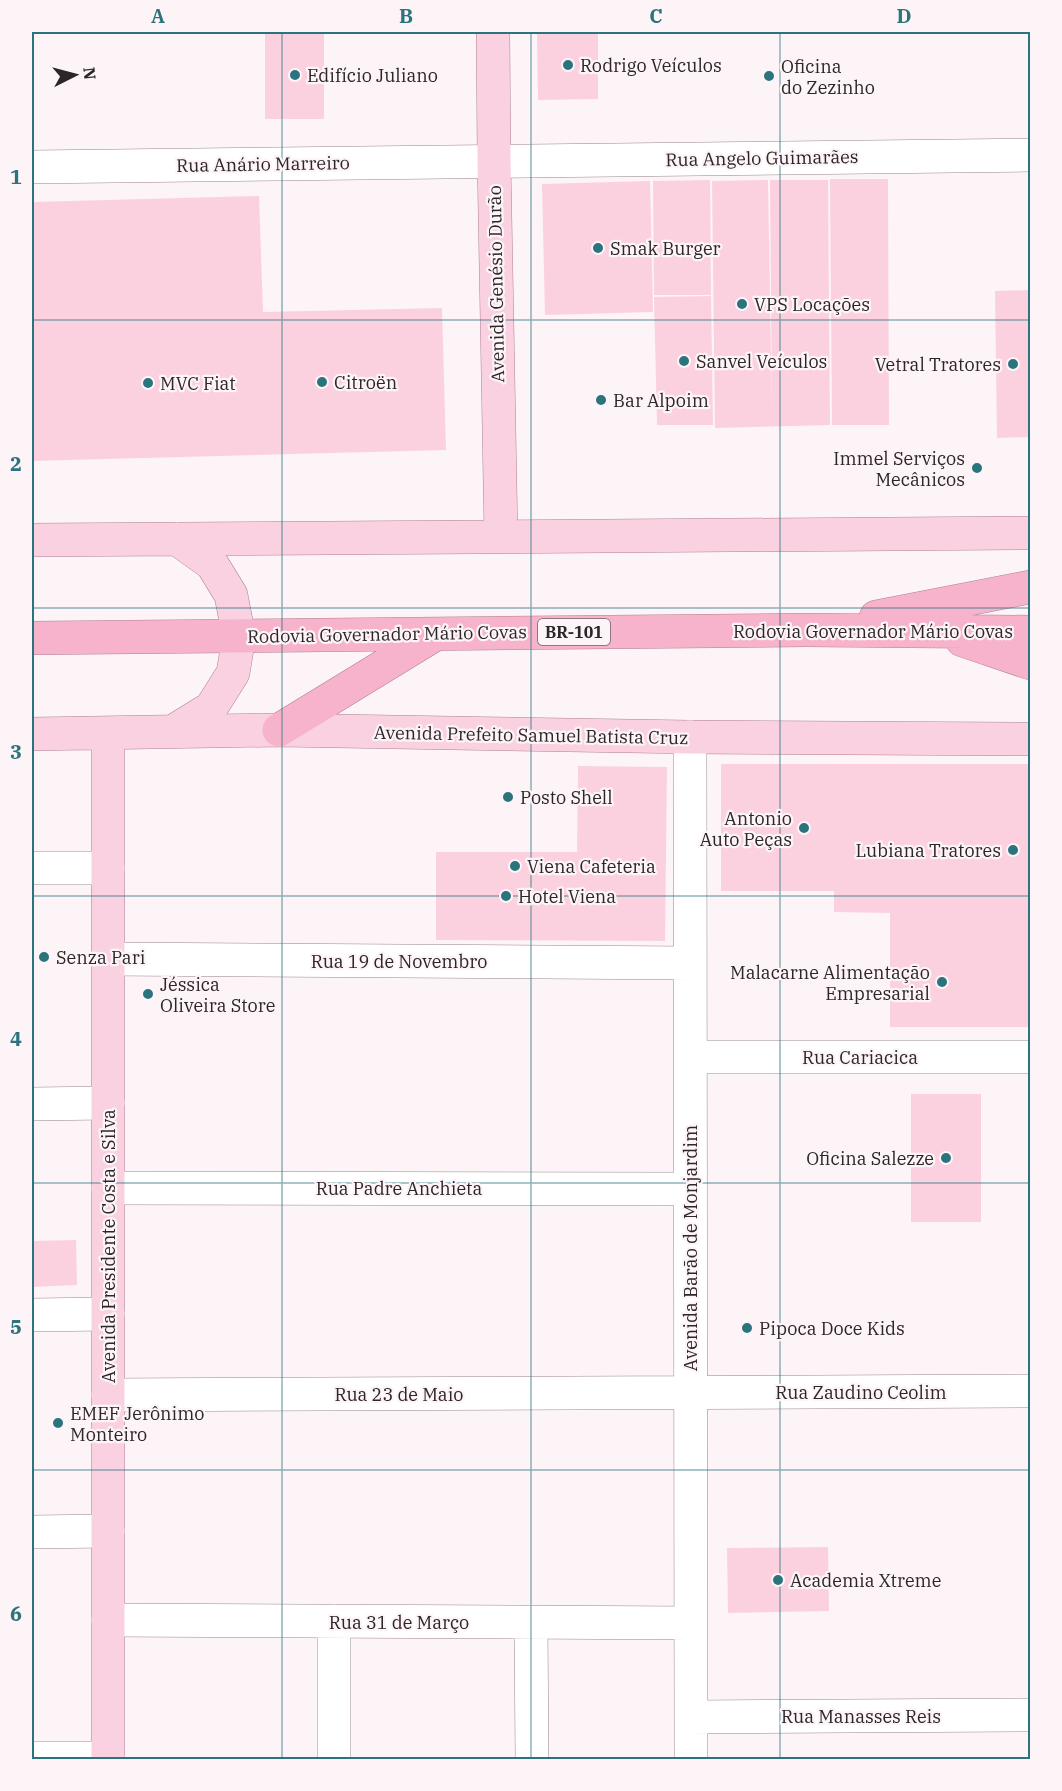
<svg xmlns="http://www.w3.org/2000/svg" width="1062" height="1791" font-family="'IBM Plex Serif',serif">
<rect width="100%" height="100%" fill="#fdf4f7"/>
<path fill="#fbd1e0" d="M265 32H324V119H265Z
M537 32H598V99L538 100Z
M830 179H888L889 425H832Z
M710 180 711 295H654L653 181Z
M768 180 772 416 770 180H828L830 425 715 428 712 181Z
M650 181 653 312 545 315 542 184Z
M259 196 263 312 442 308 446 450 32 461V202Z
M1030 290V437L997 438 995 291Z
M711 296 713 425H657L654 297Z
M721 764H1030V1027H890V913L834 912V891H721Z
M578 766 667 767 665 941 436 940V852H577Z
M911 1094H981V1222H911Z
M76 1240 77 1285 32 1287V1241Z
M828 1547 829 1611 728 1613 727 1548Z"/>
<g fill="none" stroke-linecap="round" stroke-linejoin="round">
<g stroke="#99868c" stroke-width="34">
<path id="minor" d="M32 167 1030 155
M690 737 691 1760
M32 868H108
M108 959 690 963
M690 1057H1030
M32 1104 108 1103
M108 1188 690 1189
M32 1315 108 1314
M108 1395 1030 1391
M32 1532 108 1531
M108 1620 691 1623
M531 1622 532 1760
M691 1717 1030 1715
M32 1758H108
M334 1760V1621"/>
</g>
<g stroke="#b08193" stroke-width="34">
<path id="major" d="M493 32 494 160 501 536
M32 540 1030 533
M172 732 211 708 233 673 239 637 231 595 212 564 177 539
M32 734 279 730 690 737 1030 739
M108 1760V733"/>
</g>
<g stroke="#b08193" stroke-width="34">
<path id="highway" d="M876 617 1030 587
M32 638 806 630 1030 632
M962 640 1030 663
M279 730 436 634"/>
</g>
<use href="#minor" stroke="#fff" stroke-width="33"/>
<use href="#major" stroke="#fad1e0" stroke-width="33"/>
<use href="#highway" stroke="#f7b2cc" stroke-width="33"/>
</g>
<path fill="none" stroke="#2b747d" stroke-width="1.5" stroke-opacity="0.55" d="M282 32V1760M531 32V1760M780 32V1760M32 320H1030M32 608H1030M32 896H1030M32 1183H1030M32 1470H1030"/>
<g fill="#2b747d" stroke="#fdf4f7" stroke-width="2">
<circle cx="568" cy="65" r="6"/>
<circle cx="295" cy="75" r="6"/>
<circle cx="769" cy="76" r="6"/>
<circle cx="598" cy="248" r="6"/>
<circle cx="742" cy="304" r="6"/>
<circle cx="684" cy="361" r="6"/>
<circle cx="1013" cy="364" r="6"/>
<circle cx="322" cy="382" r="6"/>
<circle cx="148" cy="383" r="6"/>
<circle cx="601" cy="400" r="6"/>
<circle cx="977" cy="468" r="6"/>
<circle cx="508" cy="797" r="6"/>
<circle cx="804" cy="828" r="6"/>
<circle cx="1013" cy="850" r="6"/>
<circle cx="515" cy="866" r="6"/>
<circle cx="506" cy="896" r="6"/>
<circle cx="44" cy="957" r="6"/>
<circle cx="942" cy="982" r="6"/>
<circle cx="148" cy="994" r="6"/>
<circle cx="946" cy="1158" r="6"/>
<circle cx="747" cy="1328" r="6"/>
<circle cx="58" cy="1423" r="6"/>
<circle cx="778" cy="1580" r="6"/>
</g>
<g text-anchor="middle" dominant-baseline="central" stroke-width="4.5" stroke-linejoin="round" paint-order="stroke">
<rect fill="#fdf4f7" stroke="#6b6466" stroke-width="1.5" x="538" y="619" width="72" height="26" rx="4.5"/>
<g font-size="16" font-weight="bold" fill="#2d2628">
<text x="574" y="632">BR-101</text>
</g>
<g font-size="18" fill="#2d2628" stroke="#fdf4f7" text-anchor="start">
<text x="580" y="65">Rodrigo Veículos</text>
<text x="781" y="66">Oficina<tspan x="781" dy="21">do Zezinho</tspan></text>
<text x="307" y="75">Edifício Juliano</text>
<text x="610" y="248">Smak Burger</text>
<text x="754" y="304">VPS Locações</text>
<text x="696" y="361">Sanvel Veículos</text>
<text x="1001" y="364" text-anchor="end">Vetral Tratores</text>
<text x="334" y="382">Citroën</text>
<text x="160" y="383">MVC Fiat</text>
<text x="613" y="400">Bar Alpoim</text>
<text x="965" y="458" text-anchor="end">Immel Serviços<tspan x="965" dy="21">Mecânicos</tspan></text>
<text x="520" y="797">Posto Shell</text>
<text x="792" y="818" text-anchor="end">Antonio<tspan x="792" dy="21">Auto Peças</tspan></text>
<text x="1001" y="850" text-anchor="end">Lubiana Tratores</text>
<text x="527" y="866">Viena Cafeteria</text>
<text x="518" y="896">Hotel Viena</text>
<text x="56" y="957">Senza Pari</text>
<text x="930" y="972" text-anchor="end">Malacarne Alimentação<tspan x="930" dy="21">Empresarial</tspan></text>
<text x="160" y="984">Jéssica<tspan x="160" dy="21">Oliveira Store</tspan></text>
<text x="934" y="1158" text-anchor="end">Oficina Salezze</text>
<text x="759" y="1328">Pipoca Doce Kids</text>
<text x="70" y="1413">EMEF Jerônimo<tspan x="70" dy="21">Monteiro</tspan></text>
<text x="790" y="1580">Academia Xtreme</text>
</g>
<g font-size="18" fill="#2d2628" stroke="#fdf4f7">
<text transform="translate(762 158) rotate(-1)">Rua Angelo Guimarães</text>
<text transform="translate(263 164) rotate(-1)">Rua Anário Marreiro</text>
<text transform="translate(496 284) rotate(-91)">Avenida Genésio Durão</text>
<text x="873" y="631">Rodovia Governador Mário Covas</text>
<text transform="translate(387 634) rotate(-1)">Rodovia Governador Mário Covas</text>
<text transform="translate(531 735) rotate(1)">Avenida Prefeito Samuel Batista Cruz</text>
<text x="399" y="961">Rua 19 de Novembro</text>
<text x="860" y="1057">Rua Cariacica</text>
<text x="399" y="1188">Rua Padre Anchieta</text>
<text transform="translate(108 1246) rotate(-90)">Avenida Presidente Costa e Silva</text>
<text transform="translate(690 1248) rotate(-90)">Avenida Barão de Monjardim</text>
<text x="861" y="1392">Rua Zaudino Ceolim</text>
<text x="399" y="1394">Rua 23 de Maio</text>
<text x="399" y="1622">Rua 31 de Março</text>
<text x="861" y="1716">Rua Manasses Reis</text>
</g>
</g>
<rect width="1062" height="1791" fill="none" stroke="#fdf4f7" stroke-width="66"/>
<g transform="translate(75 75) rotate(84)" stroke="#fdf4f7" stroke-width="4.5" paint-order="stroke">
<path d="M0-4.5L10 22L0 15L-10 22Z" fill="#2d2628"/>
<text y="-9" font-size="16" font-weight="bold" text-anchor="middle" fill="#2d2628">N</text>
</g>
<rect x="33" y="33" width="996" height="1725" fill="none" stroke="#2b747d" stroke-width="2"/>
<g font-size="20" text-anchor="middle" font-weight="bold" fill="#2b747d">
<text x="158" y="23">A</text>
<text x="406" y="23">B</text>
<text x="656" y="23">C</text>
<text x="904" y="23">D</text>
<text x="16" y="184">1</text>
<text x="16" y="471">2</text>
<text x="16" y="759">3</text>
<text x="16" y="1046">4</text>
<text x="16" y="1334">5</text>
<text x="16" y="1621">6</text>
</g>
</svg>
